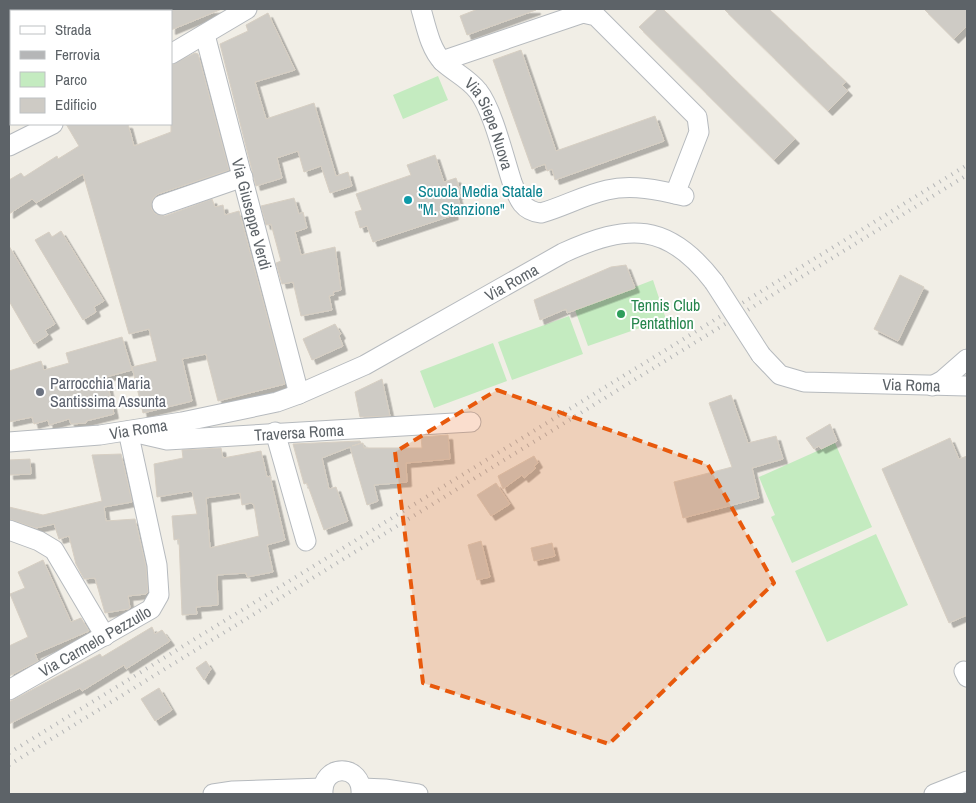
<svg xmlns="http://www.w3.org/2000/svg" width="976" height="803" font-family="'Archivo Narrow',sans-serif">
<defs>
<filter id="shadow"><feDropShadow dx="4.5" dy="4.5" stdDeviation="0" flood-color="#0004"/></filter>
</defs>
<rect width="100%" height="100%" fill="#f1eee6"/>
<path fill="#c4ebc0" d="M438 76 448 100 403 119 393 95Z
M653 280 666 319 588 346 575 310Z
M569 316 583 354 512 380 498 342Z
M493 343 507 381 434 408 420 371Z
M835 443 872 527 792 563 771 517 775 515 759 477Z
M876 534 908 605 827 642 795 571Z"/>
<path fill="#cecbc5" stroke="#d7cfc3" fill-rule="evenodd" filter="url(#shadow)" d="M171 9H222L171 30Z
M478 9H536V10L467 35 460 16Z
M658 9H663L795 139 774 160 639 27Z
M724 9H769L846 82 842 85 848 91 828 111Z
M924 9H967V26L954 39Z
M268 13 295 70 255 82 266 119 314 103 336 176 348 172 352 186 330 193 321 166 304 172 298 151 277 158 282 178 256 186 220 44 248 31 246 25Z
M521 50 556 151 655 116 664 141 555 180 552 169 547 171 545 164 532 169 493 60Z
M195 53 198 54 229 170 158 194 153 198 151 208 155 214 165 216 212 199 215 207 223 205 225 215 239 211 285 384 218 401 206 354 182 359 192 401 143 413 132 367 157 361 149 329 129 334 83 174 36 203 32 199 9 214V180L21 173 24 177 57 156 58 159 79 146 66 124H128L134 146 171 132V65Z
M435 155 444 182 456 178 461 193 457 195 460 205 452 208 454 215 373 242 367 226 360 228 355 212 362 210 356 194 411 175 407 165Z
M294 198 299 214 303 212 307 228 295 232 301 255 335 247 341 290 333 292 334 295 329 296 332 310 301 316 293 282 282 284 276 263 281 261 271 224 266 225 261 206Z
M61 231 104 301 94 307 96 312 83 320 35 240 49 232 52 237Z
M9 246 55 324 45 330 48 335 34 344 9 301Z
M626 265 635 288 567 313 566 309 540 320 534 300 611 267Z
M900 275 924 287 898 341 874 329Z
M335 324 341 334 339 336 343 346 312 360 303 339Z
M122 337 132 370 106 377 114 414 86 421V423L71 424 69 419 49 425 48 420 34 424 32 417 9 422V371L41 361 44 370 69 363 66 353Z
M382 379 390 416 360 417 355 392Z
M731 395 748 443 776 436 783 459 752 468 759 498 683 518 674 482 732 467 709 403Z
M830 424 837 441 821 449 819 446 814 449 806 438Z
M448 435 450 459 406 463 407 482 374 485 378 501 367 505 350 447 322 458 329 489 336 487 348 521 324 530 307 483 304 484 293 444 360 441 361 443 352 446 363 443 364 448H422L421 437Z
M950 438 959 459 967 456V615L949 623 882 469Z
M221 448 223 458 261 451 267 477 270 476 285 540 267 545 273 572 247 577 246 573 217 575 218 605 196 607 197 614 182 615 179 539 174 540 172 516 197 514 192 491 157 497 154 464 183 458 182 450ZM240 493 242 505 251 503 254 505 259 536 210 548 206 498Z
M121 454 132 502 104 507 106 521 135 519 146 567 148 592 146 594 128 596 130 608 128 609 105 613 95 578 84 579 76 564 69 536 59 539 54 524 36 528 9 519V507L43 515 102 501 92 455Z
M534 456 538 463 534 466 536 468 524 478 522 475 503 489 498 476Z
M30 459 31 474 9 475V460Z
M496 483 510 504 491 516 477 495Z
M481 541 490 577 477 580 468 545Z
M552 543 555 556 534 561 531 548Z
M43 560 71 622 81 618 89 631 35 654 38 661 9 676V646L28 637 10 594 25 588 18 572Z
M152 627 155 634 162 630 170 641 126 669 124 665 82 691 80 688 9 724V702L100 654 102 657Z
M206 661 211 669 204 680 196 668Z
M159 688 172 710 155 721 141 699Z"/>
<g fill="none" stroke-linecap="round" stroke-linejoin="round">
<g stroke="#b6babe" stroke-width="21">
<g id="minor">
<path d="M71 9 72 11"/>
<path id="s1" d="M421 9C426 26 430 49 443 62 454 72 469 79 478 91 493 110 504 158 512 182 518 198 522 211 541 213 563 207 584 195 607 190 632 184 659 190 684 196"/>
<path d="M110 11 117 9"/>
<path id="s2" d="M205 35 299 394"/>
<path d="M171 54 247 9"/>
<path d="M442 61 583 13 596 16 697 117 699 132 675 194"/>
<path d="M9 146 53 124"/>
<path d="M162 205 243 177"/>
<path id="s3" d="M761 355 780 375 804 382 967 386"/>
<path d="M932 386 943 380 967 359"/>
<path d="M275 432 306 541"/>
<path id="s4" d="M9 442 100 435 182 422 277 402 299 394 365 365 563 253C628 223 668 222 714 282"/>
<path d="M9 530 39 541 54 550 105 636"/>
<path d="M964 671 967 677"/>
<path id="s5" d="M9 690 151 609 159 595 157 565 128 431 167 440 471 422"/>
<path d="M362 788 385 789 418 794"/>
<path d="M213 794 233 791 323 788"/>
<path d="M323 794C321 763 363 763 361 794"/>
<path d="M934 794 967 781"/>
</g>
</g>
<use href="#minor" stroke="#fff" stroke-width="19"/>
<path stroke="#b5b6b7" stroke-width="4" stroke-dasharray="1 6" stroke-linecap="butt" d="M9 753 967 165
M9 765 967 175"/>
<g stroke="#b6babe" stroke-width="21" stroke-linecap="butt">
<path id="minor-bridge" d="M714 282 761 355"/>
</g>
<use href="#minor-bridge" stroke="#fff" stroke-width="19"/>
</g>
<path fill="#e8590c" fill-opacity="0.2" stroke="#e8590c" stroke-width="4" stroke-dasharray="10 6" stroke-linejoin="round" d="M497 390 708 465 774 583 609 744 423 683 395 452Z"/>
<circle fill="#0f9aa8" stroke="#fff" stroke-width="2" cx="408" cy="200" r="5"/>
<circle fill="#2e9e5b" stroke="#fff" stroke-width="2" cx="621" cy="314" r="5"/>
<circle fill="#6b7280" stroke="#fff" stroke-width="2" cx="40" cy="392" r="5"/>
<g text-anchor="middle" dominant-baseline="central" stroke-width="4" stroke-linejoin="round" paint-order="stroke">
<g font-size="16" fill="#5d6368" stroke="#fff">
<text stroke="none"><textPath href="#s1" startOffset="138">Via Siepe Nuova</textPath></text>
<text stroke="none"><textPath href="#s2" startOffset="185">Via Giuseppe Verdi</textPath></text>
<text stroke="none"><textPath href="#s4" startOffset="535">Via Roma</textPath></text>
<text stroke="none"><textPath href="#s3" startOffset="160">Via Roma</textPath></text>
<text stroke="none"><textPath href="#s4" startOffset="130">Via Roma</textPath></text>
<text stroke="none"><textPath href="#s5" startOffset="519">Traversa Roma</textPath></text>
<text stroke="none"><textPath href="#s5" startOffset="99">Via Carmelo Pezzullo</textPath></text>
</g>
<g font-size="16" fill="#0d838f" stroke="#fff" text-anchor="start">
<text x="418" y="191">Scuola Media Statale<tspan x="418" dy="18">"M. Stanzione"</tspan></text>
</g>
<g font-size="16" fill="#27864d" stroke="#fff" text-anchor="start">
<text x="631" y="305">Tennis Club<tspan x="631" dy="18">Pentathlon</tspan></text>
</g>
<g font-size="16" fill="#5b616d" stroke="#fff" text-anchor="start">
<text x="50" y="383">Parrocchia Maria<tspan x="50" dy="18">Santissima Assunta</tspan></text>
</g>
</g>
<rect width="976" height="803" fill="none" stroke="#5d6368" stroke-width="20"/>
<rect x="10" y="10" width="162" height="115" fill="#ffffff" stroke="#bec1c3"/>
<rect x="20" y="26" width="25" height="8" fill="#ffffff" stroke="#bec1c3"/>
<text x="55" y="35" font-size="15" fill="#5d6368">Strada</text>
<rect x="20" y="51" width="25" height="8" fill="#b5b6b7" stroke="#bec1c3"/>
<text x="55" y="60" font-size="15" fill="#5d6368">Ferrovia</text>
<rect x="20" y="72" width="25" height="15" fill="#c4ebc0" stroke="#bec1c3"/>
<text x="55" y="85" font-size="15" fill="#5d6368">Parco</text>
<rect x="20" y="98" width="25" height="15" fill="#cecbc5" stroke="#bec1c3"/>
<text x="55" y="110" font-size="15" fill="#5d6368">Edificio</text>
</svg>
